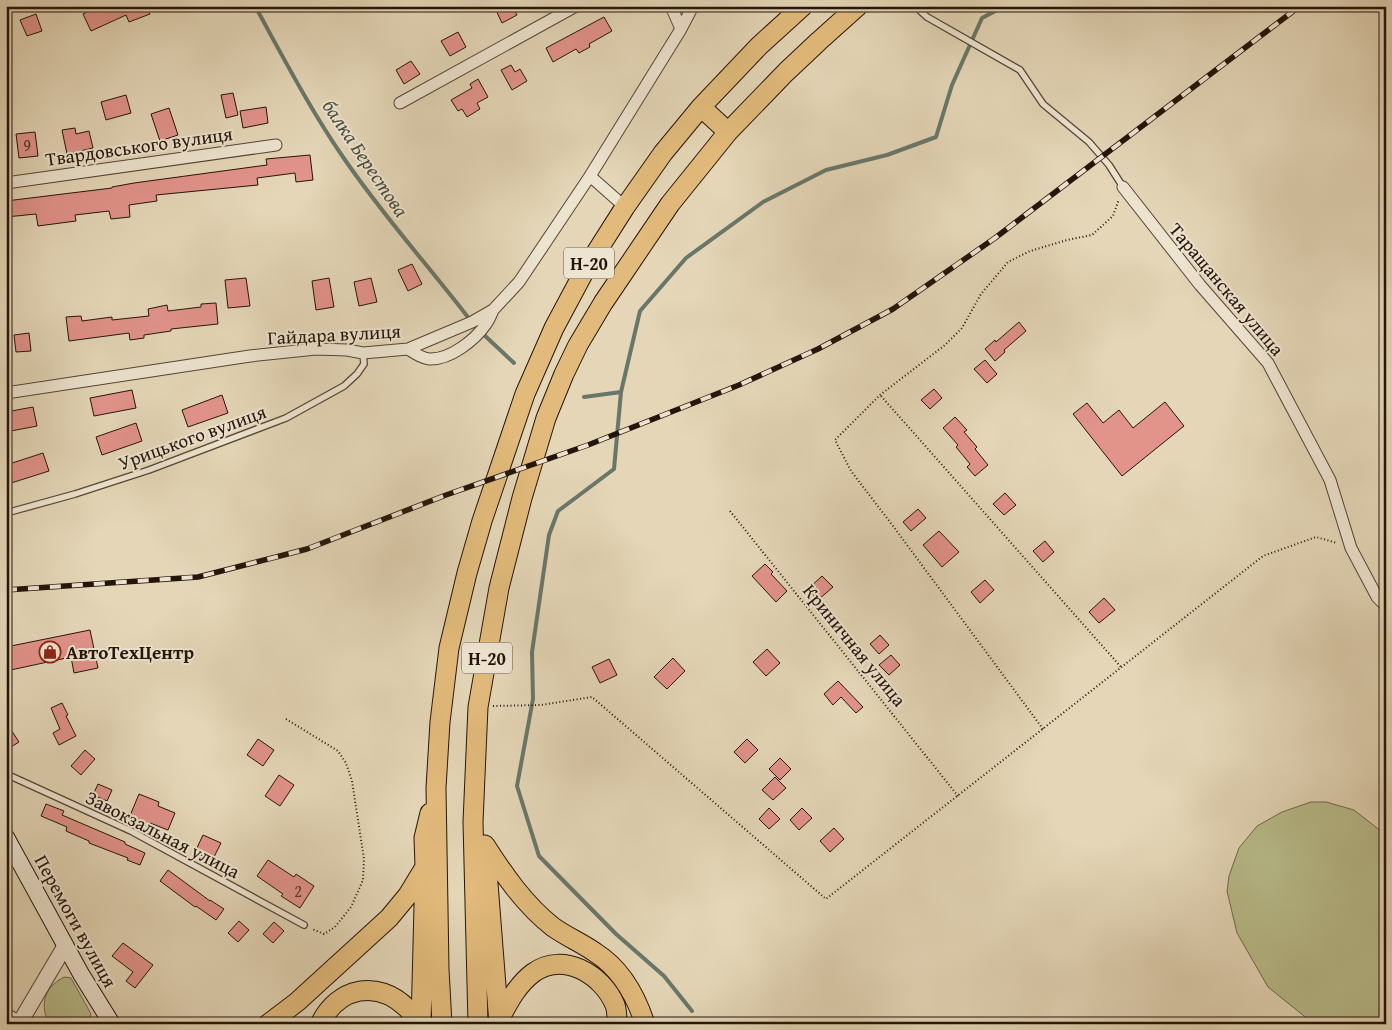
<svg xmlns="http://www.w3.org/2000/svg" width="1392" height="1030" font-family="'Gentium Book Plus',serif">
<rect width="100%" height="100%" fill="#e4d6b7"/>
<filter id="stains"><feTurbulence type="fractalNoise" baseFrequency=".004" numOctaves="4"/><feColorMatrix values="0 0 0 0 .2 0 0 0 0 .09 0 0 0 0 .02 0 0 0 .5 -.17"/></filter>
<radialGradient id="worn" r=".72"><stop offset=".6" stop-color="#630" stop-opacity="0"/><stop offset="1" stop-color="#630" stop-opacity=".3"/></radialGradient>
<path fill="#b9bc8b" stroke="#6f684a" d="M1311 802H1326L1354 810 1386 835V1024H1314L1268 987 1237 933 1227 891 1229 876 1239 848 1257 826 1282 812Z
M64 977 71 978 91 1014 89 1024H51C41 1014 42 993 54 984 57 981 61 979 64 977Z"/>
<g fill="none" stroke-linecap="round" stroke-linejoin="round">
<path stroke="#69776a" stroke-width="4" d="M255 6C283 57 310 109 343 157 381 213 426 263 467 316
M482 333 514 363
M584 397 621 392
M692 1011 664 976 616 934 539 856 517 786 533 699 532 652 549 535 558 511 614 469 621 392 640 311 686 258 763 202 826 170 887 155 936 137 952 85 982 18 1005 6"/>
</g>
<path fill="#e2938a" stroke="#25140a" d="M99 6H147L150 14 129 22 126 15 91 31 83 14Z
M494 6H512L517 15 502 23Z
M36 14 42 31 27 36 20 20Z
M604 17 612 31 589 44 590 47 579 53 576 49 553 62 546 48Z
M458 32 466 47 450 56 441 41Z
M411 61 420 74 404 84 396 70Z
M511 65 515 72 520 69 527 81 512 90 501 70Z
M478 79 488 97 477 103 480 109 467 117 462 109 458 111 451 100 472 88 470 84Z
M233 93 238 115 226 118 221 95Z
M126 95 131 113 106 120 101 102Z
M266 107 268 123 243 128 240 111Z
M169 108 178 135 160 141 151 114Z
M75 128 76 134 89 131 93 148 67 154 62 130Z
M35 132 38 156 19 158 16 134Z
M310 155 313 180 296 182 295 173 257 178 258 185 156 195 157 201 129 205 130 217 111 219 109 211 75 215 76 221 38 226 36 214 6 217V201L112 188V187L134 183 267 165 266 159Z
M412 264 422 284 408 291 398 270Z
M246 278 250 306 228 308 225 280Z
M329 278 334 307 316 310 312 281Z
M371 278 377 302 359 306 354 282Z
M216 303 218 324 171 329V331L144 335V338L130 340 129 333 69 341 66 317 81 316 82 321 112 317V320L149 316 148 309 167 305 168 311 201 307V304Z
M1019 322 1026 331 1004 350 1005 352 995 361 985 349 995 340 996 342Z
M29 333 31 351 16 352 14 335Z
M985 360 997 374 987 383 974 369Z
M934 389 942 398 930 409 921 400Z
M132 390 136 408 94 416 90 398Z
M222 395 228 413 188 427 182 410Z
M1165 402 1184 426 1122 476 1073 414 1087 403 1103 423 1119 410 1133 428Z
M33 407 37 426 6 432V412Z
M955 417 967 430 964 432 977 447 975 449 988 465 975 476 967 467 970 464 956 447 958 445 943 428Z
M136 423 142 441 102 455 96 437Z
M43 453 49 471 8 484 6 478V465Z
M1005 493 1016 505 1004 515 993 504Z
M918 509 926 518 911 531 903 522Z
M939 531 959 552 942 567 923 545Z
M1045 541 1054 552 1043 562 1033 551Z
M765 564 773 572 771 574 787 591 776 602 752 576Z
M822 576 833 587 818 600 808 589Z
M985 580 994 590 980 603 971 592Z
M1104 598 1115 610 1099 623 1089 612Z
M90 630 98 668 74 673 71 657 6 671V647Z
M880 635 889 645 879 654 870 644Z
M767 649 780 663 766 676 753 662Z
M891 655 900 665 889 675 879 665Z
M673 658 685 671 667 689 654 677Z
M609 659 617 675 600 683 592 667Z
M838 681 863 707 856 713 841 697 833 705 824 694Z
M62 703 68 715 66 716 76 736 59 745 53 733 60 729 51 708Z
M6 722 19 742 6 750Z
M258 739 274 750 263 766 247 755Z
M747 739 758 750 745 763 734 752Z
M85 750 95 759 81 775 71 766Z
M780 758 791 769 780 780 769 769Z
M279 775 294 785 280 806 265 796Z
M775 777 786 788 773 800 762 790Z
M98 784 112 790 107 801 93 795Z
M139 794 159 802 158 806 175 813 168 830 150 823 149 827 129 818Z
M46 804 64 811 62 815 125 842V844L145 853 140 865 127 860 128 858 89 843V841L66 831 67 827 41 816Z
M769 808 780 819 769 829 759 819Z
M802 808 812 818 799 830 790 820Z
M834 828 844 839 830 852 820 841Z
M203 835 221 843 212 861 195 852Z
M268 860 294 877 296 874 314 886 300 908 281 896 283 894 257 876Z
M168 870 210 901V900L224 909 216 920 196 906 195 907 160 881Z
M239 921 249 930 238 942 228 933Z
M274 922 284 931 273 943 263 934Z
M123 943 153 965 135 988 126 981 133 972 112 956Z"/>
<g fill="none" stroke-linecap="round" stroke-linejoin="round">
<g stroke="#554435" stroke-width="8">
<path id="service" d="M915 6 927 17 1020 70 1043 104 1089 142 1109 165 1123 187
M6 513 75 494 149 470 286 418 344 386 357 374 364 364 363 353
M6 774 131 831 304 925"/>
</g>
<g stroke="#554435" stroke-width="13">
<path id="minor" d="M681 29 693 6
M400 103 576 6
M6 183 276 145
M1123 187 1200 285 1268 363 1330 480 1351 548 1377 597 1386 606
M625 207 590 176 681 29 671 6
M408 349C414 353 421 358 429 359 450 360 475 340 486 324 489 320 491 315 493 310
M6 393 250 356 316 349 347 350 363 353 408 349 472 322 493 310 519 282 590 176
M6 1014 21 1022"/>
</g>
<g stroke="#554435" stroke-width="17">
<path id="tertiary" d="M19 1024 65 946"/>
</g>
<g stroke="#25140a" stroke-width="18">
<path id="secondary" d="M6 837 81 974 112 1024"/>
</g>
<g stroke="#25140a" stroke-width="21">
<path id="primary" d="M701 107 728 132
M485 845C504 875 525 905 553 927 567 937 582 943 596 953 621 969 636 996 645 1024
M486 858 499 1024
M499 1020C508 1003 517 985 533 973 563 951 602 974 615 1005 617 1010 617 1018 617 1024
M268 1024 297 1002 389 918 408 895 425 867
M320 1024C338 987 377 979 407 1008 411 1012 414 1018 417 1024
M421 1024 425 866 424 838 430 813
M442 1024 439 969 436 788 440 722 449 648 467 573 482 521 525 394 554 328 585 270 625 207 663 153 701 107 759 46 803 6
M478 1024 473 822 478 707 499 588 522 498 546 418 564 374 578 345 603 303 670 204 728 132 786 72 819 41 858 6"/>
</g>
<path stroke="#25140a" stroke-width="2" stroke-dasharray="1 2.5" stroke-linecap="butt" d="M881 396 1121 667
M730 511 958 796
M493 706 541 705 592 697 826 899 1263 556 1316 537 1337 543
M286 719 338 751 346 763 352 781 364 859 363 880 351 907 335 927 324 934 312 929
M1043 729 893 526 851 471 835 440 880 395 945 345 962 328 981 294 1008 262 1030 251 1067 240 1092 235 1113 216 1119 199"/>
<use href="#service" stroke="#ede4d0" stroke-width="5.5"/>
<use href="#minor" stroke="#ede4d0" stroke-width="11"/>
<use href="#tertiary" stroke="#ede4d0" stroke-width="15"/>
<use href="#secondary" stroke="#ede4d0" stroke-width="16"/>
<use href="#primary" stroke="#e2bb7c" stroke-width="19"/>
<g stroke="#25140a" stroke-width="5.5">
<path id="rail" d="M6 590 198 577 307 549 446 495 588 445 739 385 818 349 893 309 995 238 1300 6"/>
</g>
<use href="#rail" stroke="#ede4d0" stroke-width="4" stroke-dasharray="11" stroke-linecap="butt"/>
</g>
<defs>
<g id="shop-ring" transform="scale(1.125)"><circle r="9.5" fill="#ede4d0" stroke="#8f2418" stroke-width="1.5"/><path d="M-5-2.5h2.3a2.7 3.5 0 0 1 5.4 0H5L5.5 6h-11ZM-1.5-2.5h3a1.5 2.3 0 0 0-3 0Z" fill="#8f2418"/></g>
</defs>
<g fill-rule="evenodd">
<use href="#shop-ring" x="50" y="652"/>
</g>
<g text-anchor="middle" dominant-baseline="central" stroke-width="4" stroke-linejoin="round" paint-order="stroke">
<g font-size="16" fill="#54342a">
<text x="27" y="145">9</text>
<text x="298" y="891">2</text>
</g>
<g fill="#ede4d0" stroke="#615245" stroke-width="1">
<rect x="564" y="247.5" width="50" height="31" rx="4"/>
<rect x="462" y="642.5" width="50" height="31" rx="4"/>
</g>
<g font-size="18" font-weight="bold" fill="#25140a">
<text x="589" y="263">Н-20</text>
<text x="487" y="658">Н-20</text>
</g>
<g font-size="19" fill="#25140a" stroke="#ede4d0">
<text transform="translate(139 146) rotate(-8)">Твардовського вулиця</text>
<text transform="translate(1227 289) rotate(50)">Таращанская улица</text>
<text transform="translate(334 334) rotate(-3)">Гайдара вулиця</text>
<text transform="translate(192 437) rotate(-20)">Урицького вулиця</text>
<text transform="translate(855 645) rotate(51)">Криничная улица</text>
<text transform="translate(163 834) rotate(27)">Завокзальная улица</text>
<text transform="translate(76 921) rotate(61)">Перемоги вулиця</text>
</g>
<g font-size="19" font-weight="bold" fill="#25140a" stroke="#ede4d0" text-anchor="start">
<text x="66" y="652">АвтоТехЦентр</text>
</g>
<g font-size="20" font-style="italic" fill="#4d4e42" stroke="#ede4d0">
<text transform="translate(366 158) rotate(56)">балка Берестова</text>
</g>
</g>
<rect width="1392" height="1030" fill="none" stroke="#e4d6b7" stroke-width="25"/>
<rect x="8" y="8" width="1377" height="1015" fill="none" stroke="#25140a" stroke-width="2.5"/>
<rect x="12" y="12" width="1367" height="1005" fill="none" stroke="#25140a"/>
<rect width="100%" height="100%" filter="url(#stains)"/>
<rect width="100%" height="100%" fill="url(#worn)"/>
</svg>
